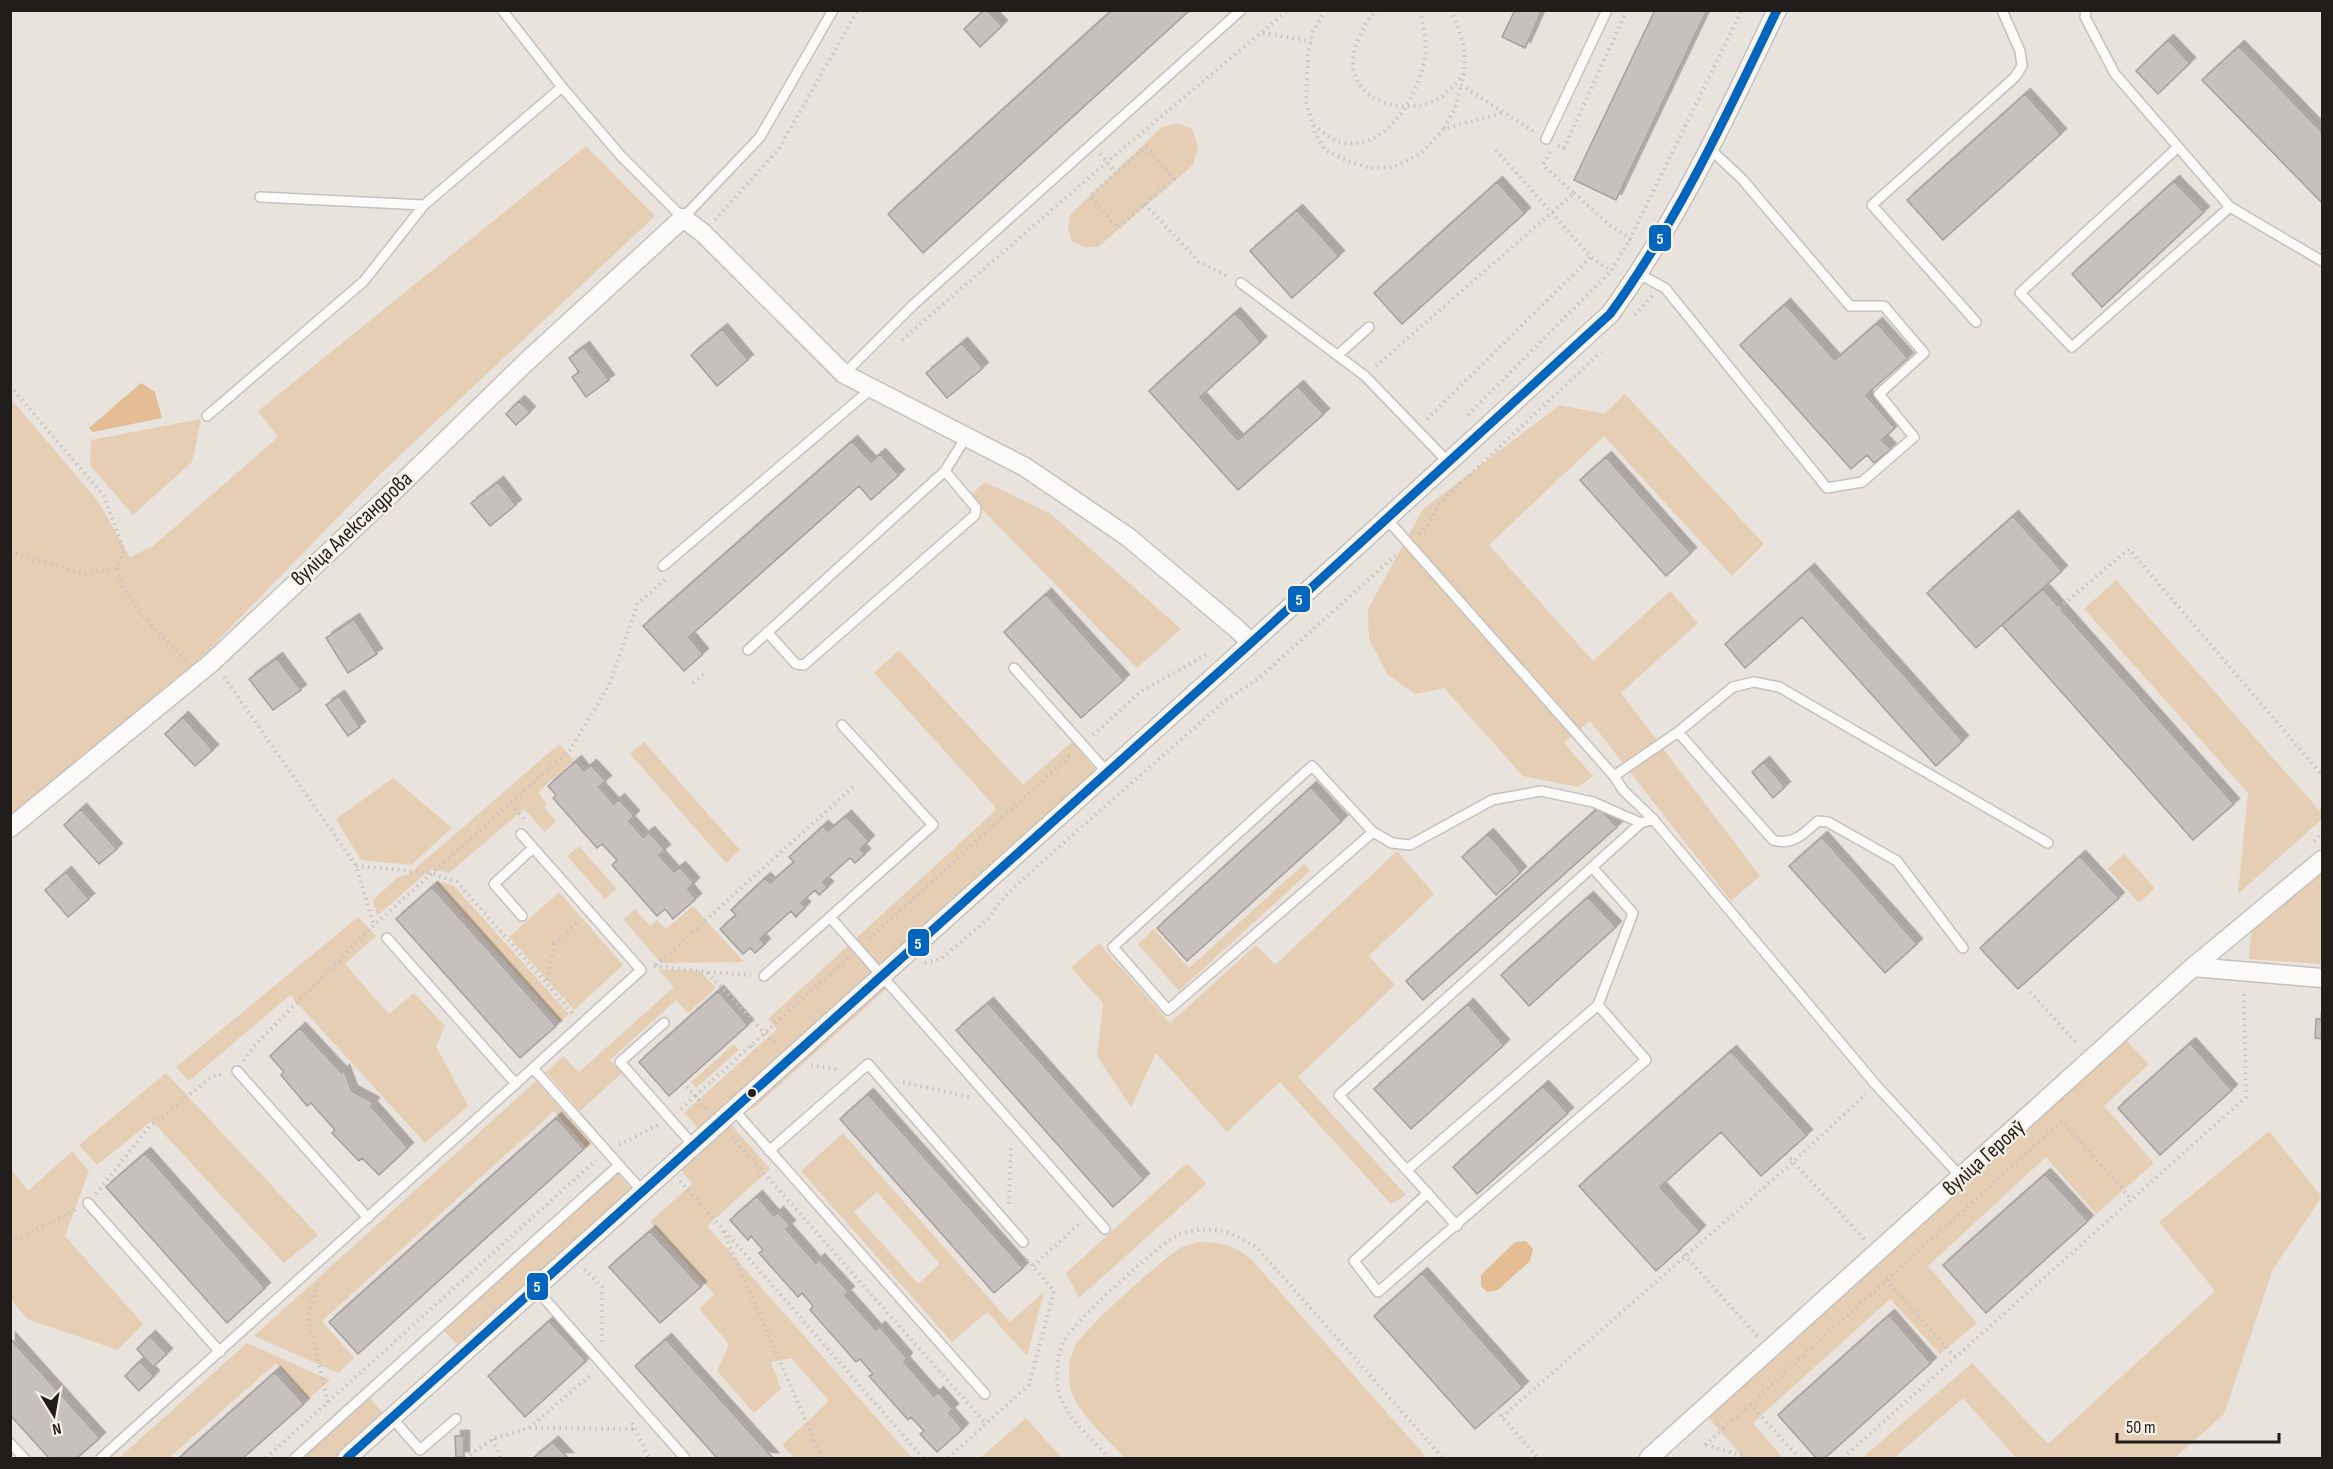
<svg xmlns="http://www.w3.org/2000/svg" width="2333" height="1469" font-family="'Sofia Sans Condensed',sans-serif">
<defs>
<filter id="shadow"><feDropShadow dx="5.5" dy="-5.5" stdDeviation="0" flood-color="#0004"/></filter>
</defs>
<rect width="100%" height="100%" fill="#e9e3dd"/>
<path fill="#e6ceb4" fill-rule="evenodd" d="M1178 123 1192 129 1198 146 1193 165 1098 247H1084L1072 241 1068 228 1070 215 1162 127Z
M586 146 655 216 380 474 196 663 11 815V399L97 500 130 557 153 546 278 437 258 411Z
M1625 394 1764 544 1732 576 1604 436 1489 545 1593 661 1670 591 1698 623 1621 693 1760 876 1731 901 1590 721 1564 743 1593 776 1578 787 1523 776 1444 688 1415 694 1387 674 1369 639 1368 609 1423 509 1560 405 1604 414Z
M201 419 192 462 133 515 90 465 91 440Z
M985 482 1051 514 1181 629 1137 668 969 496Z
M2116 580 2319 810 2322 807V819L2238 894 2248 793 2084 609Z
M899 650 1023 785 1072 742 1097 771 700 1130 684 1113 777 1029 768 1019 997 809 874 673Z
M644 742 740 850 726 863 630 754Z
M559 744 574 760 538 792 547 804 544 807 556 821 545 832 524 809 449 873 431 869 377 916 373 900 398 877 409 874Z
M393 778 452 828 411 865 361 860 336 819Z
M579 846 617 889 605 899 567 856Z
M1397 851 1434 894 1369 956 1395 985 1298 1077 1406 1195 1391 1204 1280 1082 1227 1132 1156 1053 1131 1107 1097 1056 1103 1003 1071 968 1099 943 1170 1023 1256 945 1275 965Z
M2124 854 2155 888 2139 903 2108 869Z
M1304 864 1310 871 1179 991 1138 944 1154 929 1189 968Z
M2322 869V964L2249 959 2251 931Z
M438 881 454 886 569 1014 560 1022 436 883Z
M559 892 623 965 574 1010 564 999 568 994 563 998 509 937Z
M693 906 744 962 661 963 623 919 635 909 650 926 657 920 666 929Z
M358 917 376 936 345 964 389 1014 414 993 445 1026 436 1046 468 1106 425 1143 290 995 189 1081 176 1067Z
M658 969 700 971 716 988 688 1013 676 1000 610 1060 622 1073 580 1111 546 1072 563 1056 579 1072 674 987Z
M882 984 886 989 754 1108 750 1103Z
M2126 1040 2149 1064 2104 1106 2154 1163 2096 1214 2046 1157 1928 1266 1977 1323 1940 1354 1890 1299 1753 1423 1783 1458H1744L1707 1416Z
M734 1044 739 1050 696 1088 691 1082Z
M166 1073 318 1235 284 1263 152 1121 97 1165 79 1145Z
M536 1081 591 1144 587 1148 554 1111 322 1321 354 1358 338 1373 254 1336Z
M729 1122 770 1169 707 1226 912 1458H794L782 1445 829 1401 791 1358 771 1362 781 1389 754 1413 717 1371 729 1344 699 1309 714 1294 650 1222 692 1184 679 1167Z
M2269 1131 2322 1197 2273 1269 2224 1414 2175 1458H2016L1963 1398 1894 1458H1862L1972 1363 2048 1444 2215 1291 2159 1222Z
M843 1133 1010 1322 1044 1292 1027 1356 987 1312 952 1342 801 1171ZM877 1192 940 1264 918 1284 854 1212Z
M72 1151 89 1171 65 1236 143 1324 118 1350 27 1319 11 1299V1169L28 1191Z
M1187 1163 1206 1184 1079 1298 1066 1273Z
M617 1173 633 1191 458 1345 444 1331Z
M1199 1242C1222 1242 1231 1245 1250 1258L1427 1458H1125C1109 1440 1075 1411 1070 1387 1068 1374 1069 1358 1075 1346 1083 1330 1165 1256 1182 1247 1187 1245 1194 1244 1199 1242Z
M247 1343 330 1380 308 1399 276 1363 169 1458H119Z
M369 1397 385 1415 336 1458H302Z
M1026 1418 1062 1458H980Z"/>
<path fill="#e4bd94" d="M141 383 155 392 162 418 93 432 89 428Z
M1526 1241 1533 1249 1530 1261 1498 1290 1487 1292 1481 1286V1275L1515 1242Z"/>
<path fill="#c6c1bd" stroke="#a5a09c" stroke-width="1.5" filter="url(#shadow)" d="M984 10H987L1002 26 980 47 964 29Z
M1112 10H1190L923 253 888 214Z
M1515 10H1542L1525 48 1502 37Z
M1655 10H1707L1616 200 1574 180Z
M2168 40 2190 63 2158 94 2136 71Z
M2239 46 2322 132V203L2202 80Z
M2025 94 2061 134 1943 240 1907 200Z
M2174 181 2204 212 2102 307 2072 274Z
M1497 182 1525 213 1402 324 1374 293Z
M1297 210 1339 256 1292 298 1250 251Z
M1785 304 1835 360 1877 323 1908 358 1866 395 1895 428 1882 440 1891 449 1874 463 1867 455 1851 469 1740 345Z
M1235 313 1261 342 1200 397 1238 440 1298 386 1324 414 1238 490 1149 391Z
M722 329 748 360 717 386 691 355Z
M962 343 983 368 947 398 926 373Z
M584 347 609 380 586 397 572 377 579 372 569 358Z
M519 401 530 412 516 425 506 414Z
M852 441 871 462 880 454 899 475 871 500 859 486 689 637 703 654 684 671 643 626Z
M1606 457 1691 553 1666 576 1580 480Z
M498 482 516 505 490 526 471 503Z
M2013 516 2062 571 1976 648 1927 593Z
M1809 569 1963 741 1936 766 1802 617 1745 668 1725 644Z
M2043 589 2234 804 2193 840 2002 625Z
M1046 594 1124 680 1081 718 1004 632Z
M354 619 377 654 348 673 326 638Z
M277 658 301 690 273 710 249 679Z
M339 696 360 727 348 736 326 705Z
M183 717 213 750 195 766 165 734Z
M576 761 584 771 591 765 606 781 599 787 614 804 619 799 634 816 629 821 643 837 649 832 665 850 659 855 674 872 680 867 694 883 688 889 696 899 673 919 665 909 657 916 612 865 617 860 602 844 597 848 553 798 556 795 548 786Z
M1764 762 1785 787 1773 798 1752 772Z
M1311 787 1342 821 1187 961 1157 928Z
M1599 807 1617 827 1423 1000 1406 981Z
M81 809 117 849 99 864 64 825Z
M846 816 869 841 860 849 865 854 855 863 850 858 823 882 828 887 819 895 815 890 801 903 805 907 796 917 791 911 760 939 765 944 755 953 750 948 743 954 720 929 736 915 731 910 765 878 770 883 794 862 789 857 823 826 828 831Z
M1488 834 1521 872 1496 895 1462 857Z
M1822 837 1917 944 1885 973 1789 866Z
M2080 856 2119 898 2018 989 1980 948Z
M66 872 89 899 68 917 45 890Z
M432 887 556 1026 520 1058 396 919Z
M1588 897 1616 927 1529 1006 1501 975Z
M718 991 748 1025 669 1096 639 1062Z
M988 1003 1144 1179 1113 1207 956 1030Z
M1468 1004 1504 1045 1411 1129 1374 1089Z
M2316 1019H2322V1039L2315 1038Z
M300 1028 342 1073 344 1070 352 1091 374 1103 371 1106 408 1148 379 1175 362 1158 359 1161 332 1133 335 1130 311 1103 307 1106 281 1075 284 1072 270 1056Z
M2190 1043 2232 1090 2160 1155 2118 1108Z
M1731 1051 1807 1135 1761 1176 1721 1132 1660 1187 1700 1231 1656 1271 1579 1186Z
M1543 1086 1568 1113 1477 1194 1453 1167Z
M868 1094 1023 1268 994 1293 840 1119Z
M556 1118 584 1149 358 1354 329 1322Z
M145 1153 265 1288 227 1323 106 1187Z
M2045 1174 2088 1221 1986 1313 1943 1265Z
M757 1196 774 1216 778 1212 790 1226 786 1229 816 1263 819 1259 849 1292 845 1295 876 1330 880 1327 907 1358 904 1362 934 1396 938 1392 953 1409 949 1413 963 1429 937 1452 920 1434 924 1431 911 1417 908 1420 869 1376 873 1374 860 1359 856 1362 810 1310 813 1306 802 1293 798 1297 759 1253 763 1250 751 1236 748 1240 730 1220Z
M650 1231 701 1287 660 1323 609 1267Z
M1422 1273 1523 1387 1475 1429 1374 1316Z
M1889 1315 1931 1363 1825 1458H1816L1778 1415Z
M549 1321 586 1361 525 1417 488 1376Z
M150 1336 167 1354 153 1367 137 1349Z
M10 1338 100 1438 77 1458H49L10 1415Z
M666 1339 773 1458H717L635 1366Z
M140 1361 154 1376 139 1391 125 1376Z
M275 1372 304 1404 243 1458H179Z
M455 1436H464V1457H456Z
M553 1442 568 1458H533Z"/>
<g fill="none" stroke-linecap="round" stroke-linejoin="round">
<g stroke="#c6c1bc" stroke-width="12">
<path id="lane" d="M502 10 562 87 621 156 683 218 760 137 833 10
M2086 10 2085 17 2115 74 2230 207 2072 347 2020 293 2178 147
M1546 139 1607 10
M260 197 424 205 562 87
M2230 207 2322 261
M1639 274 1665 288 1827 488 1862 482 1914 437 1879 394 1924 353 1884 306H1850L1742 179 1710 149
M1241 283 1365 376 1447 461
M1976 322 1872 205 2015 77 2022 66 2020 51 2002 10
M1338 355 1369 327
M844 374 913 305 1241 10
M207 416 364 281 424 205
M1386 518 1614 776 1623 790 1653 819 1876 1085 1962 1178
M663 566 871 389
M767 632 796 664 804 665 975 515 976 508 945 471
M748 650 945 471 966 437
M1014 668 1106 771
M1678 732 1773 840C1792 846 1804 834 1818 821L1828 822 1897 861 1963 948
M1614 776 1678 732 1733 687 1754 682 1779 687 2048 843
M1373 832 1168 1010 1113 947 1312 766 1373 832 1392 843 1410 845 1492 800 1541 791 1593 802 1641 823 1653 819
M521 834 641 970 533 1068 642 1191
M522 916 494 884 533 848
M830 917 1105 1229
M387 938 516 1084
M764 976 933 825 842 725
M664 1023 620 1062 693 1145
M237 1071 368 1218
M733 1109 985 1394
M769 1151 868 1064 1023 1242
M1407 1170 1598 1005
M1428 1193 1354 1261 1378 1292 1646 1060 1598 1005 1633 913 1592 867
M88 1203 220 1352
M1457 1226 1339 1095 1641 823
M535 1288 685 1458
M392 1418 420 1450 456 1419
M10 1443 24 1458
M101 1458 533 1068
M295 1458 619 1165"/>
</g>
<g stroke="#c6c1bc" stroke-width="21">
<path id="street" d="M10 828 211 663 397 488 524 364 683 218 703 233 844 374 1025 467 1128 537 1237 629 1251 643
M2193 967 2322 978
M347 1458 1251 643 1610 314C1678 221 1727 114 1777 10
M1649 1458 2193 967 2322 860"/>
</g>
<path stroke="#c6c3c0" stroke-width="4" stroke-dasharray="1.5 4.5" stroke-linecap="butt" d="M1325 10 1313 32 1308 54 1306 101 1315 133 1325 150 1346 160 1369 168 1394 167 1420 154 1444 129 1502 113
M1378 10C1367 18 1363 28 1358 40 1333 97 1406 124 1445 94 1452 88 1458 80 1464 74
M1450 10C1463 35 1469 58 1461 85L1533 131
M1263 33 1311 41
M1314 125C1323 132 1333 142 1346 143 1389 149 1420 92 1425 56 1427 41 1423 25 1420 10
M1444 128 1455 109 1461 85
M1558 146 1564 148 1627 10
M1146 147 1174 179 1118 228 1090 196Z
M1496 150 1591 257 1611 271
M1100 154 1116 173
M1574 193 1610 225 1630 239 1742 10
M1145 204 1199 262 1229 277
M715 220 778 150 858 10
M1635 315 1652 296
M902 340 1107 162 1288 10
M1376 366 1574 193 1543 165 1550 152
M10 386 104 496 124 550C122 555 119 562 118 567 114 592 168 642 185 660
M1468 415 1611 271 1630 239
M1427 419 1591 257
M1419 534 1427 527 1440 503 1601 352
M10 552 85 574 117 568
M2059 608 2129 549 2322 775
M224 677 356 866 374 925
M693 683 705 673
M1093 735 1140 692 1206 655
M511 804 524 819
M2314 841 2322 834
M356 866 431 873 457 882 547 984
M869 939 1072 754
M925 963 941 959 988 919 1004 897 1043 861 1226 700 1258 679 1398 553
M656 965 853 787
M654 966 707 972 776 1045
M708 972 751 975
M2030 992 2078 1045
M572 1013 547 984 554 944 579 921
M751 1046 762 1059
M244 1061 253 1047 374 925 570 750 609 685 638 603 665 580
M811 1065 840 1070
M903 1082 969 1097
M681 1109 695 1096 684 1084
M707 1109 695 1096 848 958
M732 1137 986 1424
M619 1145 658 1125
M1786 1154 1865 1240
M680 1181 722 1228 822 1458
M96 1194 150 1126 213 1076 225 1074
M1009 1204 1011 1145
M725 1231 923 1458
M10 1243 77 1209
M1680 1250 1758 1337
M1033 1266 1081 1222
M585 1269 602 1287V1342
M1886 1280 1956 1358
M317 1284 308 1317 328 1403
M1750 1404 1799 1458
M1496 1410 1538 1458
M1502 1417 1793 1162 1866 1094
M632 1423 649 1458
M529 1428 592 1374
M493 1439 500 1458
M1705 1445 2062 1121 2132 1200
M1706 1445 1750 1458
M266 1458 596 1160
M465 1458 493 1439 528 1428 636 1429
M948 1458 1029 1385 1054 1291 1025 1257
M1109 1458C1092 1439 1067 1419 1059 1393 1055 1378 1057 1358 1063 1343 1069 1326 1158 1245 1176 1236 1182 1233 1192 1231 1198 1230 1222 1227 1239 1236 1258 1249L1443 1458
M1843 1458 2246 1097 2244 991"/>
<use href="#lane" stroke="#fcfbfa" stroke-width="9"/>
<use href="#street" stroke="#fcfbfa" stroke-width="18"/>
<g stroke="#fbf0e5" stroke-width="14">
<path id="bus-1" d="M347 1458 1251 643 1610 314C1678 221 1727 114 1777 10"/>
</g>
<use href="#bus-1" stroke="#0065bd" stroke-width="9"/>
</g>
<circle fill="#211d1a" stroke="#fbf0e5" stroke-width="2" cx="752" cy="1093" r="5"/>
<g text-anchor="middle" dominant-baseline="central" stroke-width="4.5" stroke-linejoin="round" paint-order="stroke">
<g font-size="22" fill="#211d1a" stroke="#fbf0e5">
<text transform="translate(352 529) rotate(-43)">вуліца Александрова</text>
<text transform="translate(1984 1158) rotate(-42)">вуліца Герояў</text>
</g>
</g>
<g stroke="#fbf0e5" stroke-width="2">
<rect x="1648" y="224" width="24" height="28" rx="6" fill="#0065bd"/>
<rect x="1287" y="585" width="24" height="28" rx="6" fill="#0065bd"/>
<rect x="907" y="928" width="23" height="29" rx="6" fill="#0065bd"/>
<rect x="526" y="1272" width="23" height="29" rx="6" fill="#0065bd"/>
</g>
<g font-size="16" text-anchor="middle" font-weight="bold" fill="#fff">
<text x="1660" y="244">5</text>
<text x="1299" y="605">5</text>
<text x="918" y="949">5</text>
<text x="537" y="1292">5</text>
</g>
<rect width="2333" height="1469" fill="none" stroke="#211d1a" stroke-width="24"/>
<g transform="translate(54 1415) rotate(169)" stroke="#fbf0e5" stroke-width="4.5" paint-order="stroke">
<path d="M0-4.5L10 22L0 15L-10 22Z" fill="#211d1a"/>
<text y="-9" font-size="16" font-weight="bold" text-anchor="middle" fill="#211d1a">N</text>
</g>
<path d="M2117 1433v9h162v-9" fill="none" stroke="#211d1a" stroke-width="3"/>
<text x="2126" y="1433" font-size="18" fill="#211d1a" stroke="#fbf0e5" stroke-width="4.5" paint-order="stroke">50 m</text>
</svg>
